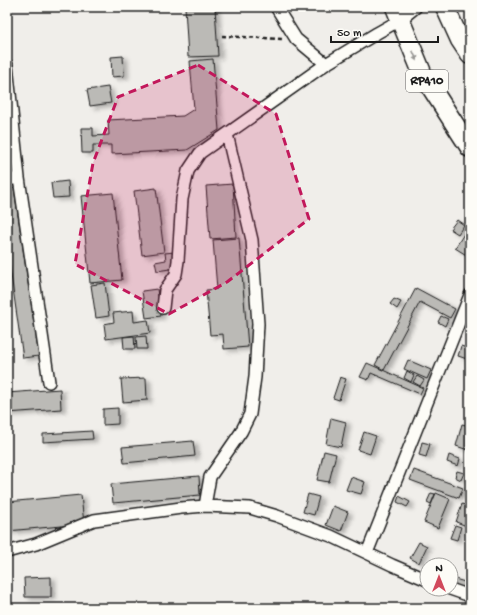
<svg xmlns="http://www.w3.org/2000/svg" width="477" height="615" font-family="'Gochi Hand',sans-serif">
<defs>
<filter id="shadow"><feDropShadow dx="4.5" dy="2.5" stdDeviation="2" flood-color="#0004"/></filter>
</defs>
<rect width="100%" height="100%" fill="#f0eeea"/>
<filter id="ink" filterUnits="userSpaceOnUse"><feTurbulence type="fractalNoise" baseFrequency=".025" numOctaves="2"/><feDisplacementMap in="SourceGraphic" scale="8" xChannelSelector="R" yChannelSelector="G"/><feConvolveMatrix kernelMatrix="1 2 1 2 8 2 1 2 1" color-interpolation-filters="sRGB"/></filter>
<g filter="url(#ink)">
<path fill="#bbbab6" stroke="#1c1c1c" filter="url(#shadow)" d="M185 7H215L218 56 188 57Z
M123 56 124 76 112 77 111 57Z
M213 59 219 130 187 150 111 154V145H93V153H82L81 128H93V136L109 135 108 120 183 116 194 109 190 61Z
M108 87 111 103 90 106 87 90Z
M68 181 69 197 53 198 51 183Z
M233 184 236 237 210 239 206 186Z
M14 188 39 356 23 358 7 247V189Z
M156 188 164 252 142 255 134 191Z
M113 193 122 280 90 283 81 196Z
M457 220 464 225 458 234 450 229Z
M467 229 470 232V252L468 256 455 248Z
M239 238 248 347 224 349 223 334 210 335 206 290 217 289 213 240Z
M174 252 176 268 157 271 155 262 166 260 165 253Z
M105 283 109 316 96 318 91 285Z
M416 288 455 309 450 318 420 302 384 370 375 365Z
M157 289 161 316 146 318 142 291Z
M394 299 401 302 397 309 390 304Z
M133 311 134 322 148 320 150 333 106 339 104 324 114 322 113 313Z
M441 316 448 319 445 326 438 322Z
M134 336 135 349H124L123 337Z
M146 336 147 349H137L136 337Z
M461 346 470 349V360L458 356Z
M408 360 431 370 427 379 404 369Z
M367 363 423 388 420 394 371 373 368 380 360 377Z
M407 371 414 375 411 382 404 378Z
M417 376 424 380 420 386 413 382Z
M340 377 346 379 339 400 333 398Z
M146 378 147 400 123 402 121 379Z
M60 389 61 409 7 413V393Z
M118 408V424L103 425V409Z
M331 418 346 422 341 447 326 444Z
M462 424 470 426V444L468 450 456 446Z
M92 431 93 439 43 442V434Z
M364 432 376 436 370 454 358 450Z
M193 441 195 456 124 463 122 447Z
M422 442 430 444 426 457 419 455Z
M324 451 336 454 329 482 317 480Z
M449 455 460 459 458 466 447 462Z
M414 470 463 488 459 498 410 480Z
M457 471 464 473 461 480 455 477Z
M199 476 200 495 113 503 111 484Z
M351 477 365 482 361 494 346 490Z
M431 493 435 494 431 504 427 502Z
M436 493 450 499 438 528 424 522Z
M308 494 319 497 314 515 303 512Z
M81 495 84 524 7 531V502Z
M399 496 410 502 407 507 397 502Z
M462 504 470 507V517L467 526 456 522Z
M333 506 348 512 341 531 326 525Z
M455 525 461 527 457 540 450 538Z
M419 542 427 546 419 563 410 558Z
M51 577V597H25L24 578Z
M455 579 468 583 466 590 453 586Z"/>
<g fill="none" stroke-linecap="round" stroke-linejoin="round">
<g stroke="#1c1c1c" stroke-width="14">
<path id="street" d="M276 7 296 39 326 64
M7 65 19 178
M7 180 19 178 49 382
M163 308 165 290 176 274 178 261 182 199 188 171 200 153 326 64 377 33 400 20 416 7
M205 506 210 477 241 432 250 414 255 377 258 324 252 240 227 134
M7 552 36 544 94 520 181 508 205 506 250 508 277 516 331 536 392 565 427 580
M367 553 470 295
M450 589 470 596"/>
</g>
<g stroke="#1c1c1c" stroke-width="21">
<path id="primary" d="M395 7 423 75 470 148
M445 7 460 40 470 55"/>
</g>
<path stroke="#1c1c1c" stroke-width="2.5" stroke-dasharray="4 3" stroke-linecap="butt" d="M222 36 282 39"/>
<use href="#street" stroke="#fdfcf7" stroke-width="11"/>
<use href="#primary" stroke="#fdfcf7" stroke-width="18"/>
</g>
<defs><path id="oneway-solid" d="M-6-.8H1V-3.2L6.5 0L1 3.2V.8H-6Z"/></defs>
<use fill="#989794" href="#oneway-solid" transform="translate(415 56) rotate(67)"/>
</g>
<path fill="#c2185b" fill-opacity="0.2" stroke="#c2185b" stroke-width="3" stroke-dasharray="8 5" stroke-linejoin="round" d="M198 65 276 114 309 219 227 282 169 314 75 264 93 163 118 97Z"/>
<g text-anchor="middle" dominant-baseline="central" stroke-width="3" stroke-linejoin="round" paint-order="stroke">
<rect fill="#fdfcf7" stroke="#605f5e" stroke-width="1" x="406" y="70" width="42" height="22" rx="3"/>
<g font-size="13" font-weight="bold" fill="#1c1c1c">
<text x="427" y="81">RP410</text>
</g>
</g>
<rect width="477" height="615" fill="none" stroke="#fdfcf7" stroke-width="24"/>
<rect x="12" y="12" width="453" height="591" fill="none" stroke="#1c1c1c" stroke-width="1.5" filter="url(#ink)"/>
<g transform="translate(439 577)"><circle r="19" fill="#fdfcf7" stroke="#a3a29f"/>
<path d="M0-3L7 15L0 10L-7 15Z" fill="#d1495b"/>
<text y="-6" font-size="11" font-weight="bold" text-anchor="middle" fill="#1c1c1c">N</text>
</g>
<path d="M331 36v6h107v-6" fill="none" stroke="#1c1c1c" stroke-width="2"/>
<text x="337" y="36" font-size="12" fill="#1c1c1c" stroke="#fdfcf7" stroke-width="3" paint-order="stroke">50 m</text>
</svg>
